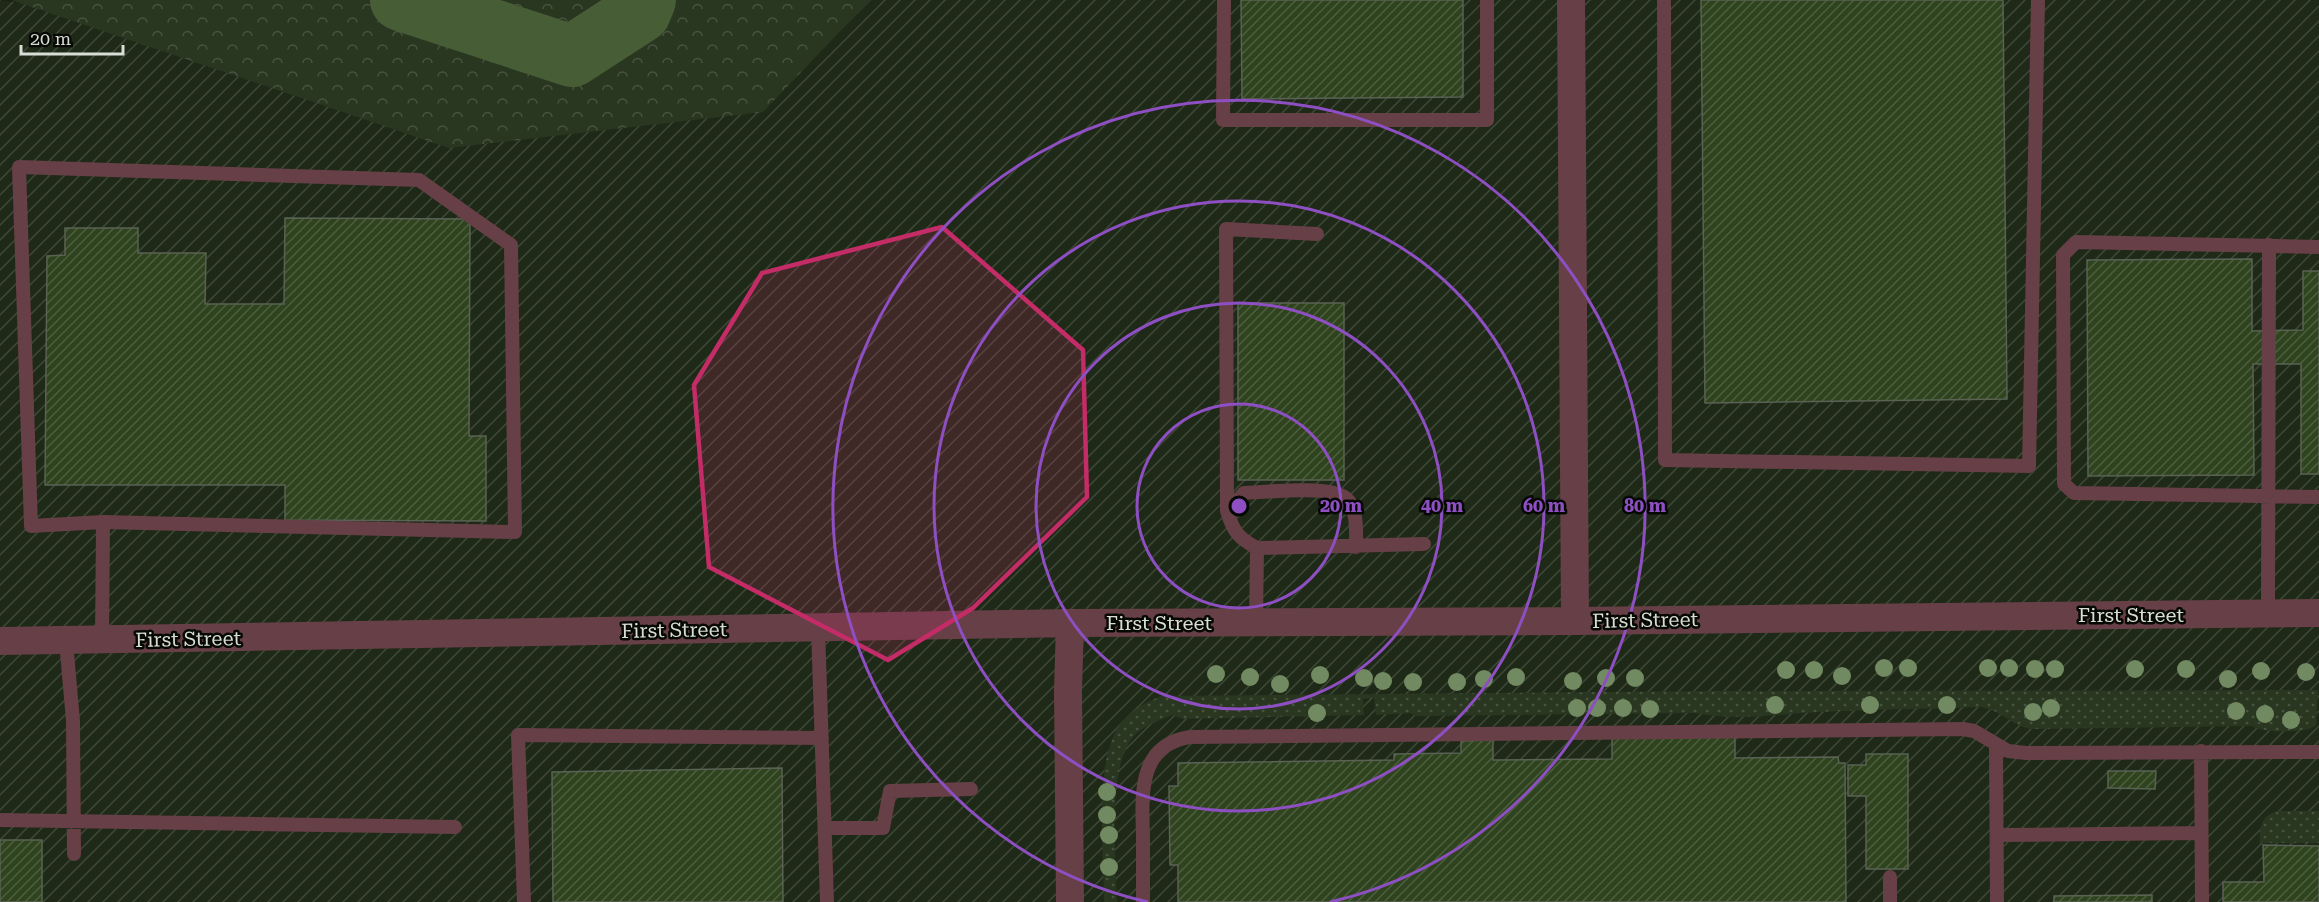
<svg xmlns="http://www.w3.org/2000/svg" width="2319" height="902" font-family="'Roboto Serif',serif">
<defs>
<pattern id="industrial-furrows" width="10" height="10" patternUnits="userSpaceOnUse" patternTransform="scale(1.5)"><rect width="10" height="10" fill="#1f2917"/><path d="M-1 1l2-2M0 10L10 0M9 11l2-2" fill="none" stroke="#3f4838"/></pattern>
<pattern id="grass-dots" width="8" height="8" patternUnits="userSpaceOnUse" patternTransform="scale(1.5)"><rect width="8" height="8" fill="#293620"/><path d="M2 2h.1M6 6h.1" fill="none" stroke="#475340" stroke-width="1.8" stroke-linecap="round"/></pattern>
<pattern id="forest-crowns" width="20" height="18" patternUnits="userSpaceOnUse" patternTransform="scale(1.5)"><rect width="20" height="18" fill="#293620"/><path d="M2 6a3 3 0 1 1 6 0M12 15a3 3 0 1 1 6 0" fill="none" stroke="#475340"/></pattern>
<pattern id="building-hatch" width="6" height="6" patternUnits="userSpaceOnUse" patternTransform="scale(1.5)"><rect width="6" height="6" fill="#2f441e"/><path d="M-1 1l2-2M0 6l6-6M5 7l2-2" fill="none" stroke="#4c5f3e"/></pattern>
</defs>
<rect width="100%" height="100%" fill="#192014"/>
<path fill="url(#industrial-furrows)" d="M0 0 762 112 870 0H2319V902H0Z"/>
<path fill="url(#grass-dots)" d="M2318 690 2316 725C2307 734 2262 733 2252 726L2031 729C2012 726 2001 710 1981 707 1927 709 1873 709 1819 712 1778 714 1736 721 1695 713L1415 716 1410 713 1376 715 1374 698 1363 699 1364 715 1183 719 1172 715C1159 721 1144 725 1135 735 1106 764 1116 861 1117 902H1104C1104 858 1095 770 1115 733 1123 716 1143 703 1161 696L1715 691Z
M2278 811H2319V843H2260C2259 828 2261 815 2278 811Z"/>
<path fill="url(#forest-crowns)" d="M11 0H870L763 112 449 148Z"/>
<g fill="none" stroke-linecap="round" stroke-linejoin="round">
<path stroke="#475d36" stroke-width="62" d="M401 0 572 56 640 12 645 0"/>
</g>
<path fill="url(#building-hatch)" stroke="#596254" stroke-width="1.5" d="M1241 0H1463V97L1242 99Z
M1701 0H2003L2007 399 1705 403Z
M285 218 470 219 469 436H486V521L285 520V485H45L47 256 65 255V228H138V253H206L205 304H284Z
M2252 259V331L2303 330V271H2319V474H2301V364H2253L2254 475 2088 476 2087 260Z
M1238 303H1344V480H1238Z
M1735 737V758L1838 757 1839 763H1845L1846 902H1178V865H1170L1169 786H1178V763L1394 760V754L1461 753V741L1493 740V760L1612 759V738Z
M1866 754H1908V869H1866V796H1848V765H1866Z
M782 768 783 902H553L552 772Z
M2108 771H2156L2155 789 2108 788Z
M0 840H42V902H0Z
M2263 845 2319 846V902H2223V882H2264Z
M2152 895V902H2054V896Z"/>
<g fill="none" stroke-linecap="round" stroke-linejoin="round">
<path stroke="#673f46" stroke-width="14" d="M1224 0 1223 120H1487V0
M1664 0 1665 460 2029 466 2038 0
M19 167 419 180 511 245 515 532 103 522 31 526Z
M1317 234 1226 229 1227 511C1233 531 1238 538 1257 548L1424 544
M2319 247 2076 242 2063 255 2064 484 2074 493 2319 497
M1227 511 1244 493C1267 492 1329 485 1346 498 1358 509 1356 532 1356 547
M2268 614 2269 245
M1256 622 1257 548
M818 628 827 902
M66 641 73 721 74 854
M102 641 103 522
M1996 746 1997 902
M2201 751 2202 902
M0 820 455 827
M825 828H883L890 791 971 789
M1997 835 2201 833
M524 902 518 735 822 738
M1143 902C1143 880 1143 859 1143 837 1142 796 1137 745 1190 737L1963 729 1974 731 2008 751 2026 753 2319 752
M1890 902V877"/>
<path stroke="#673f46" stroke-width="28" d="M1571 0 1575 621
M1070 623 1068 690 1070 902
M0 641 1070 623 1575 621 2319 613"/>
</g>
<g fill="#728a61">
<circle cx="1884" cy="668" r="9"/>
<circle cx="1908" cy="668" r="9"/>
<circle cx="1988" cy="668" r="9"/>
<circle cx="2009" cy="668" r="9"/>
<circle cx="2035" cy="669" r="9"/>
<circle cx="2055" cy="669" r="9"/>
<circle cx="2135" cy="669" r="9"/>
<circle cx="2186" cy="669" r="9"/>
<circle cx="1786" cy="670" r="9"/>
<circle cx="1814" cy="670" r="9"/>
<circle cx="2261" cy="671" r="9"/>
<circle cx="2306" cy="672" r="9"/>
<circle cx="1216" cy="674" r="9"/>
<circle cx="1320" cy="675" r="9"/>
<circle cx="1842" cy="676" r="9"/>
<circle cx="1250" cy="677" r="9"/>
<circle cx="1516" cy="677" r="9"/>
<circle cx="1364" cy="678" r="9"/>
<circle cx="1606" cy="678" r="9"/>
<circle cx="1635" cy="678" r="9"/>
<circle cx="1484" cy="679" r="9"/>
<circle cx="2228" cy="679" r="9"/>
<circle cx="1383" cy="681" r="9"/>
<circle cx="1573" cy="681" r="9"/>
<circle cx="1413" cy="682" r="9"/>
<circle cx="1457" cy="682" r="9"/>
<circle cx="1280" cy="684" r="9"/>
<circle cx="1775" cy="705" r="9"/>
<circle cx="1870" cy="705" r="9"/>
<circle cx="1947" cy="705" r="9"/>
<circle cx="1577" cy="708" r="9"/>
<circle cx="1597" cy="708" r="9"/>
<circle cx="1623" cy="708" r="9"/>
<circle cx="2051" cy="708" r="9"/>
<circle cx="1650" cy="709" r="9"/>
<circle cx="2236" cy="711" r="9"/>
<circle cx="2033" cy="712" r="9"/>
<circle cx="1317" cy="713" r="9"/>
<circle cx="2265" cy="714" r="9"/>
<circle cx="2291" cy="720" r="9"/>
<circle cx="1107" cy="792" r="9"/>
<circle cx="1107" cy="815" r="9"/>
<circle cx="1109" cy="835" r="9"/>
<circle cx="1109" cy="867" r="9"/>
</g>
<path fill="#c42c67" fill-opacity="0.2" stroke="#c42c67" stroke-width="4.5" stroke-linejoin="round" d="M942 227 1083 350 1087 497 973 608 888 660 709 567 694 385 762 273Z"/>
<g fill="none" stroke="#8e4fc3" stroke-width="3">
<circle cx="1239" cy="506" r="102"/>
<circle cx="1239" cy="506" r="203"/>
<circle cx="1239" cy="506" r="305"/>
<path d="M1148 902A406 406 0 1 1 1330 902"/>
</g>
<g text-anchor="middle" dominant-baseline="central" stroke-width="5" stroke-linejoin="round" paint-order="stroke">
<g font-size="20" fill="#d8ddd5" stroke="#060804">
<text x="2131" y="615">First Street</text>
<text transform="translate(1645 620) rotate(-1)">First Street</text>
<text x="1159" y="623">First Street</text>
<text transform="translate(674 630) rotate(-1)">First Street</text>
<text transform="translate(188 639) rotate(-1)">First Street</text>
</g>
</g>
<circle cx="1239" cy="506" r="9" fill="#8e4fc3" stroke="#060804" stroke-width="3"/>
<g font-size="18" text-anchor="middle" font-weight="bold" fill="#8e4fc3" stroke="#060804" stroke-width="5" stroke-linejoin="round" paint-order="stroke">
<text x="1341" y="512">20 m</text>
<text x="1442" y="512">40 m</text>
<text x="1544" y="512">60 m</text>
<text x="1645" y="512">80 m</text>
</g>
<path d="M21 45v9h102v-9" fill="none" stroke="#d8ddd5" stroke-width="3"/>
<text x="30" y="45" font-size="18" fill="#d8ddd5" stroke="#060804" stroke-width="4.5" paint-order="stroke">20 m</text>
</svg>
